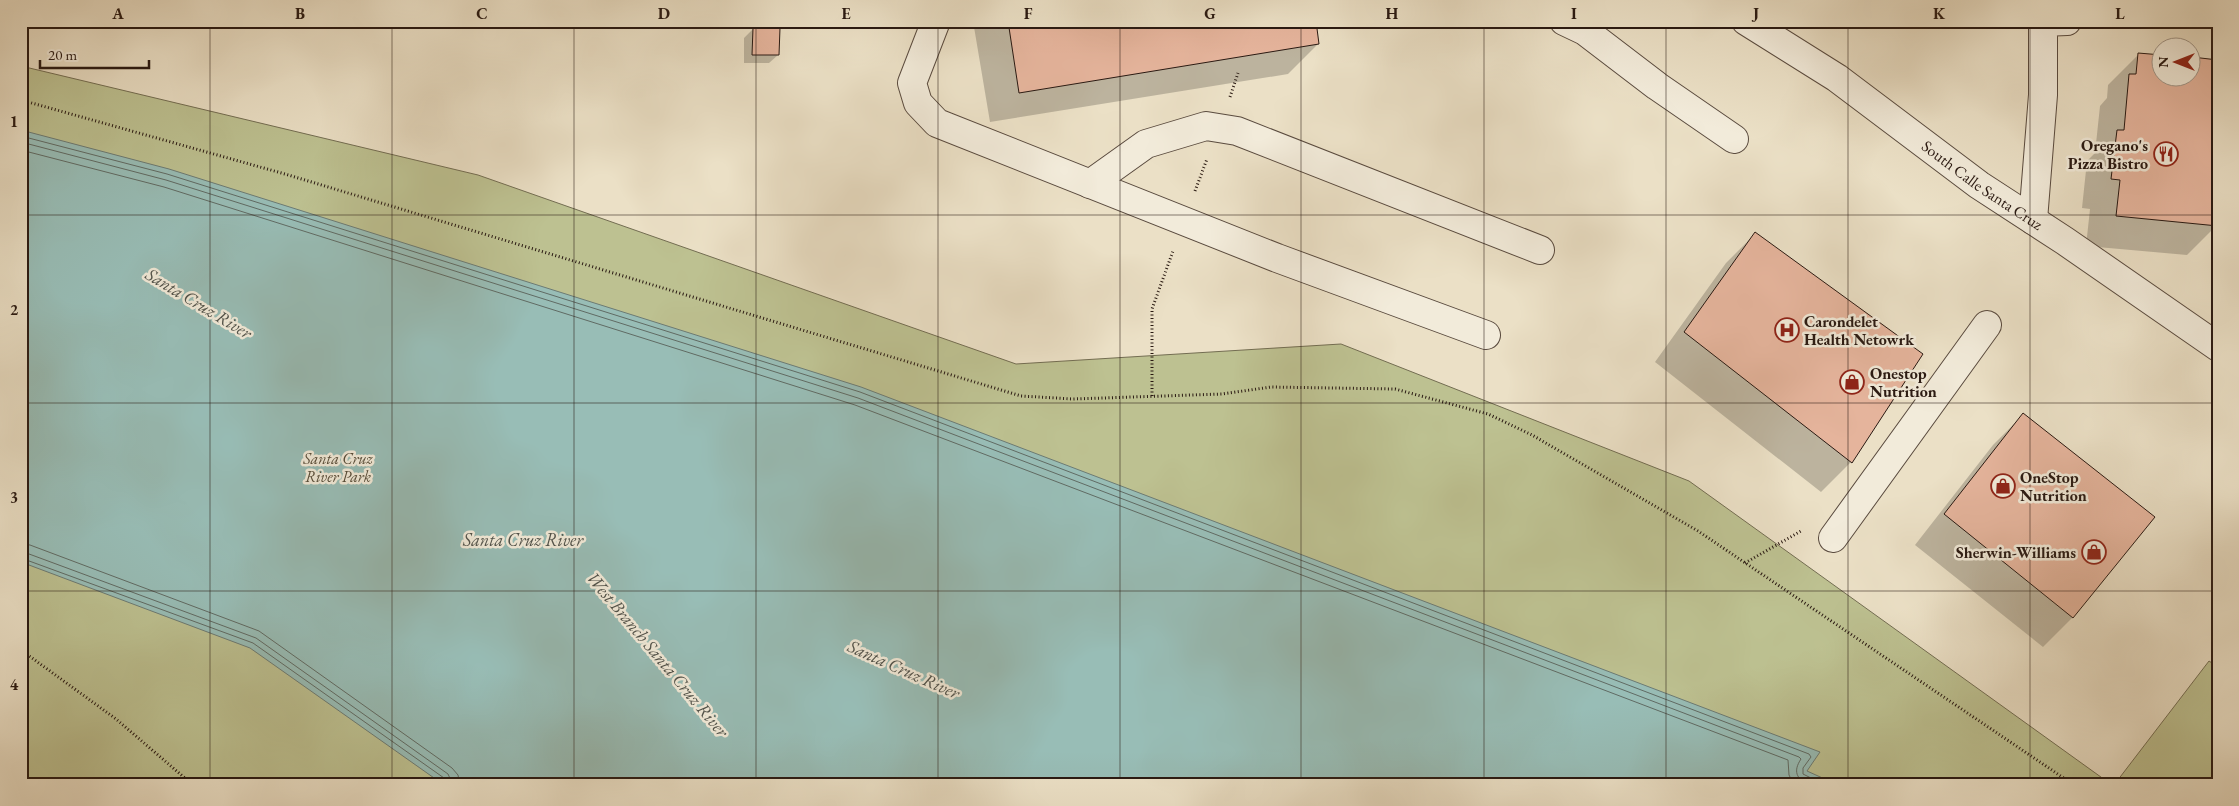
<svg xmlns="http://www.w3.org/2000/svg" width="2239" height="806" font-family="'EB Garamond',serif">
<rect width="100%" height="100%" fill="#ebe0c6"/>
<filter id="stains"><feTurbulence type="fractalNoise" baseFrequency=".004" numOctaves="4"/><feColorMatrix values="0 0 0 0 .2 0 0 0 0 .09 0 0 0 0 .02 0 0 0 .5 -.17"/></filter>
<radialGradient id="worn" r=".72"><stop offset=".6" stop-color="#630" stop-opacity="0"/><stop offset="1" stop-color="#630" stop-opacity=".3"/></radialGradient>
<path fill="#bdc191" stroke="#736d52" d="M21 66 478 175 1016 364 1341 344 1689 481 2112 785H21Z
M2209 661 2218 667V785H2114Z"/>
<path fill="#98bdb6" stroke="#6c7b74" d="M21 130 169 169 861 387 1820 752 1807 771 1838 785H444L250 648 21 562Z"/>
<path fill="#0003" d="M980 21H1314L1318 44 1288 74 990 122 974 27Z
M753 29 778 55 769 63H744V38Z
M2138 55 2162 78H2192V59L2217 61V225L2187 255 2086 246 2090 209 2082 208 2087 161 2095 153 2100 106 2107 98 2108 85Z
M1756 233 1851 462 1821 492 1655 362 1726 263Z
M2023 415 2073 617 2043 647 1915 545 1993 445Z"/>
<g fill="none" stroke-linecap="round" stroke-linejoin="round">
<path stroke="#606b64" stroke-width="1" d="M21 136 167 174 860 392 1809 754 1811 757 1803 768V774L1825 785
M21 142 166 180 858 398 1799 757 1801 759C1793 771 1796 779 1809 785
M21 150 164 187 855 405 1788 760 1789 775 1794 785
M21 544 30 545 259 631 452 768 458 775 460 785
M21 551 256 638 448 774 453 785
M21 558 253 643 444 778 446 785"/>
</g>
<path fill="#e5b49c" stroke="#291912" d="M1008 21H1316L1319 44 1019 93Z
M753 28H780L779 55H752Z
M2138 53 2162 55V78H2192V57L2218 60V226L2116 216 2120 180 2111 179 2117 130H2124L2129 74H2136Z
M1755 232 1923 354 1852 463 1684 332Z
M2023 413 2155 517 2073 618 1944 514Z"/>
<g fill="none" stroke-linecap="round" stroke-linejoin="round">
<g stroke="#5a4b3f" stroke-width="30">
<g id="minor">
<path d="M936 21 912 83 918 103 937 123 1277 258 1486 335"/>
<path d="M1564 21 1585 31 1657 86 1734 139"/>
<path id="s1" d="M1746 21 1837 78 1979 185 2065 241 2218 347"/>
<path d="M1090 184 1146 144 1206 126 1237 131 1540 250"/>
<path d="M2033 220 2043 95V22L2067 21"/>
<path d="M1833 538 1987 325"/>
</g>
</g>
<path stroke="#291912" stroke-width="3" stroke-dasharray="1 2.5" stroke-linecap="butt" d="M1230 97 1238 73
M21 100 285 174 1021 396 1073 399 1222 394 1271 387 1395 389 1488 414 1532 435 1698 531 2074 785
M1195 191 1207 159
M1152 396V309L1173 251
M1745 563 1801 531
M21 650 116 719 193 785"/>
<use href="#minor" stroke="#f2ebda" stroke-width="28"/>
</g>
<path fill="none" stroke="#291912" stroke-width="1" stroke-opacity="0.55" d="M210 21V785M392 21V785M574 21V785M756 21V785M938 21V785M1120 21V785M1301 21V785M1484 21V785M1666 21V785M1848 21V785M2030 21V785M21 215H2218M21 403H2218M21 591H2218"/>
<defs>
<g id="restaurant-ring" transform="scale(1.25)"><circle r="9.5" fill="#f2ebda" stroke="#8f2418" stroke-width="1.5"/><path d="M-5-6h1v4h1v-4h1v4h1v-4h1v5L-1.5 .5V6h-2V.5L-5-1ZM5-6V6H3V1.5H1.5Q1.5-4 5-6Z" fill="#8f2418"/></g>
<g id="hospital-ring" transform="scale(1.25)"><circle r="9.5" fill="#f2ebda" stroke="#8f2418" stroke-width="1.5"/><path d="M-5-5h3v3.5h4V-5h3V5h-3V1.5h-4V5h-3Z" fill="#8f2418"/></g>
<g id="shop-ring" transform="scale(1.25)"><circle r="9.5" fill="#f2ebda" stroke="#8f2418" stroke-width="1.5"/><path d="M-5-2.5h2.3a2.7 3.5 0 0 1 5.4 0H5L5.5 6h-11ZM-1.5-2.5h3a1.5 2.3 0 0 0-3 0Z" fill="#8f2418"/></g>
</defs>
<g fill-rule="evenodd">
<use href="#restaurant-ring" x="2166" y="154"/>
<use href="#hospital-ring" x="1787" y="330"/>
<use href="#shop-ring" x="1852" y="382"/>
<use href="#shop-ring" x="2003" y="486"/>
<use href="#shop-ring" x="2094" y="552"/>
</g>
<g text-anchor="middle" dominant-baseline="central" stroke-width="5" stroke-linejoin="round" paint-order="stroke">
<g font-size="16" font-weight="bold" fill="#291912" stroke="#f2ebda" text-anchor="start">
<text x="2148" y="145" text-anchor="end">Oregano's<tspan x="2148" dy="18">Pizza Bistro</tspan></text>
<text x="1804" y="321">Carondelet<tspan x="1804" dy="18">Health Netowrk</tspan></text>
<text x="1870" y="373">Onestop<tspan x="1870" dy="18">Nutrition</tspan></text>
<text x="2020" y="477">OneStop<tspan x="2020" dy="18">Nutrition</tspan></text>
<text x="2076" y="552" text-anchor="end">Sherwin-Williams</text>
</g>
<g font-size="16" fill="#291912" stroke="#f2ebda">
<text stroke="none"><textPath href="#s1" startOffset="288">South Calle Santa Cruz</textPath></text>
</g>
<g font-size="16" font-style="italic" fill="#554b38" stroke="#f2ebda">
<text x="338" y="458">Santa Cruz<tspan x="338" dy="18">River Park</tspan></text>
</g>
<g font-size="18" font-style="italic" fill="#50524b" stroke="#f2ebda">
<text transform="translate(199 303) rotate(31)">Santa Cruz River</text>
<text x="523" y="539">Santa Cruz River</text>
<text transform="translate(658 654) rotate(50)">West Branch Santa Cruz River</text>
<text transform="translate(904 669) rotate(24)">Santa Cruz River</text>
</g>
</g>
<rect width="2239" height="806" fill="none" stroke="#ebe0c6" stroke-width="55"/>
<g transform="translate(2176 62) rotate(270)"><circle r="24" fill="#f2ebda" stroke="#a2978a"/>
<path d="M0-4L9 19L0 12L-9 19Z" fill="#8f2418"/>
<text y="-8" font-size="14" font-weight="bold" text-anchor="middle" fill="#291912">N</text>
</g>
<path d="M40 60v8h109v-8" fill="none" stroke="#291912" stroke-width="2.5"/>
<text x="48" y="60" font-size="15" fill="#291912" stroke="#f2ebda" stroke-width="4" paint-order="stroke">20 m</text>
<rect x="28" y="28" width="2184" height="750" fill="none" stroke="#291912" stroke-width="2"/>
<g font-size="16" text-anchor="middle" font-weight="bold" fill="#291912">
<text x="118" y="19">A</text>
<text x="300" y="19">B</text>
<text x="482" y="19">C</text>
<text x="664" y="19">D</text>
<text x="846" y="19">E</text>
<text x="1028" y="19">F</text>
<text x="1210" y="19">G</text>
<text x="1392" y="19">H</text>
<text x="1574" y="19">I</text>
<text x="1756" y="19">J</text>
<text x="1939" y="19">K</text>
<text x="2120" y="19">L</text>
<text x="14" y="127">1</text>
<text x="14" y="315">2</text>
<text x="14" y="503">3</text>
<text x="14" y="690">4</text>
</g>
<rect width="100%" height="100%" filter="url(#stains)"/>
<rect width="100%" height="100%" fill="url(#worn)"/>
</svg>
